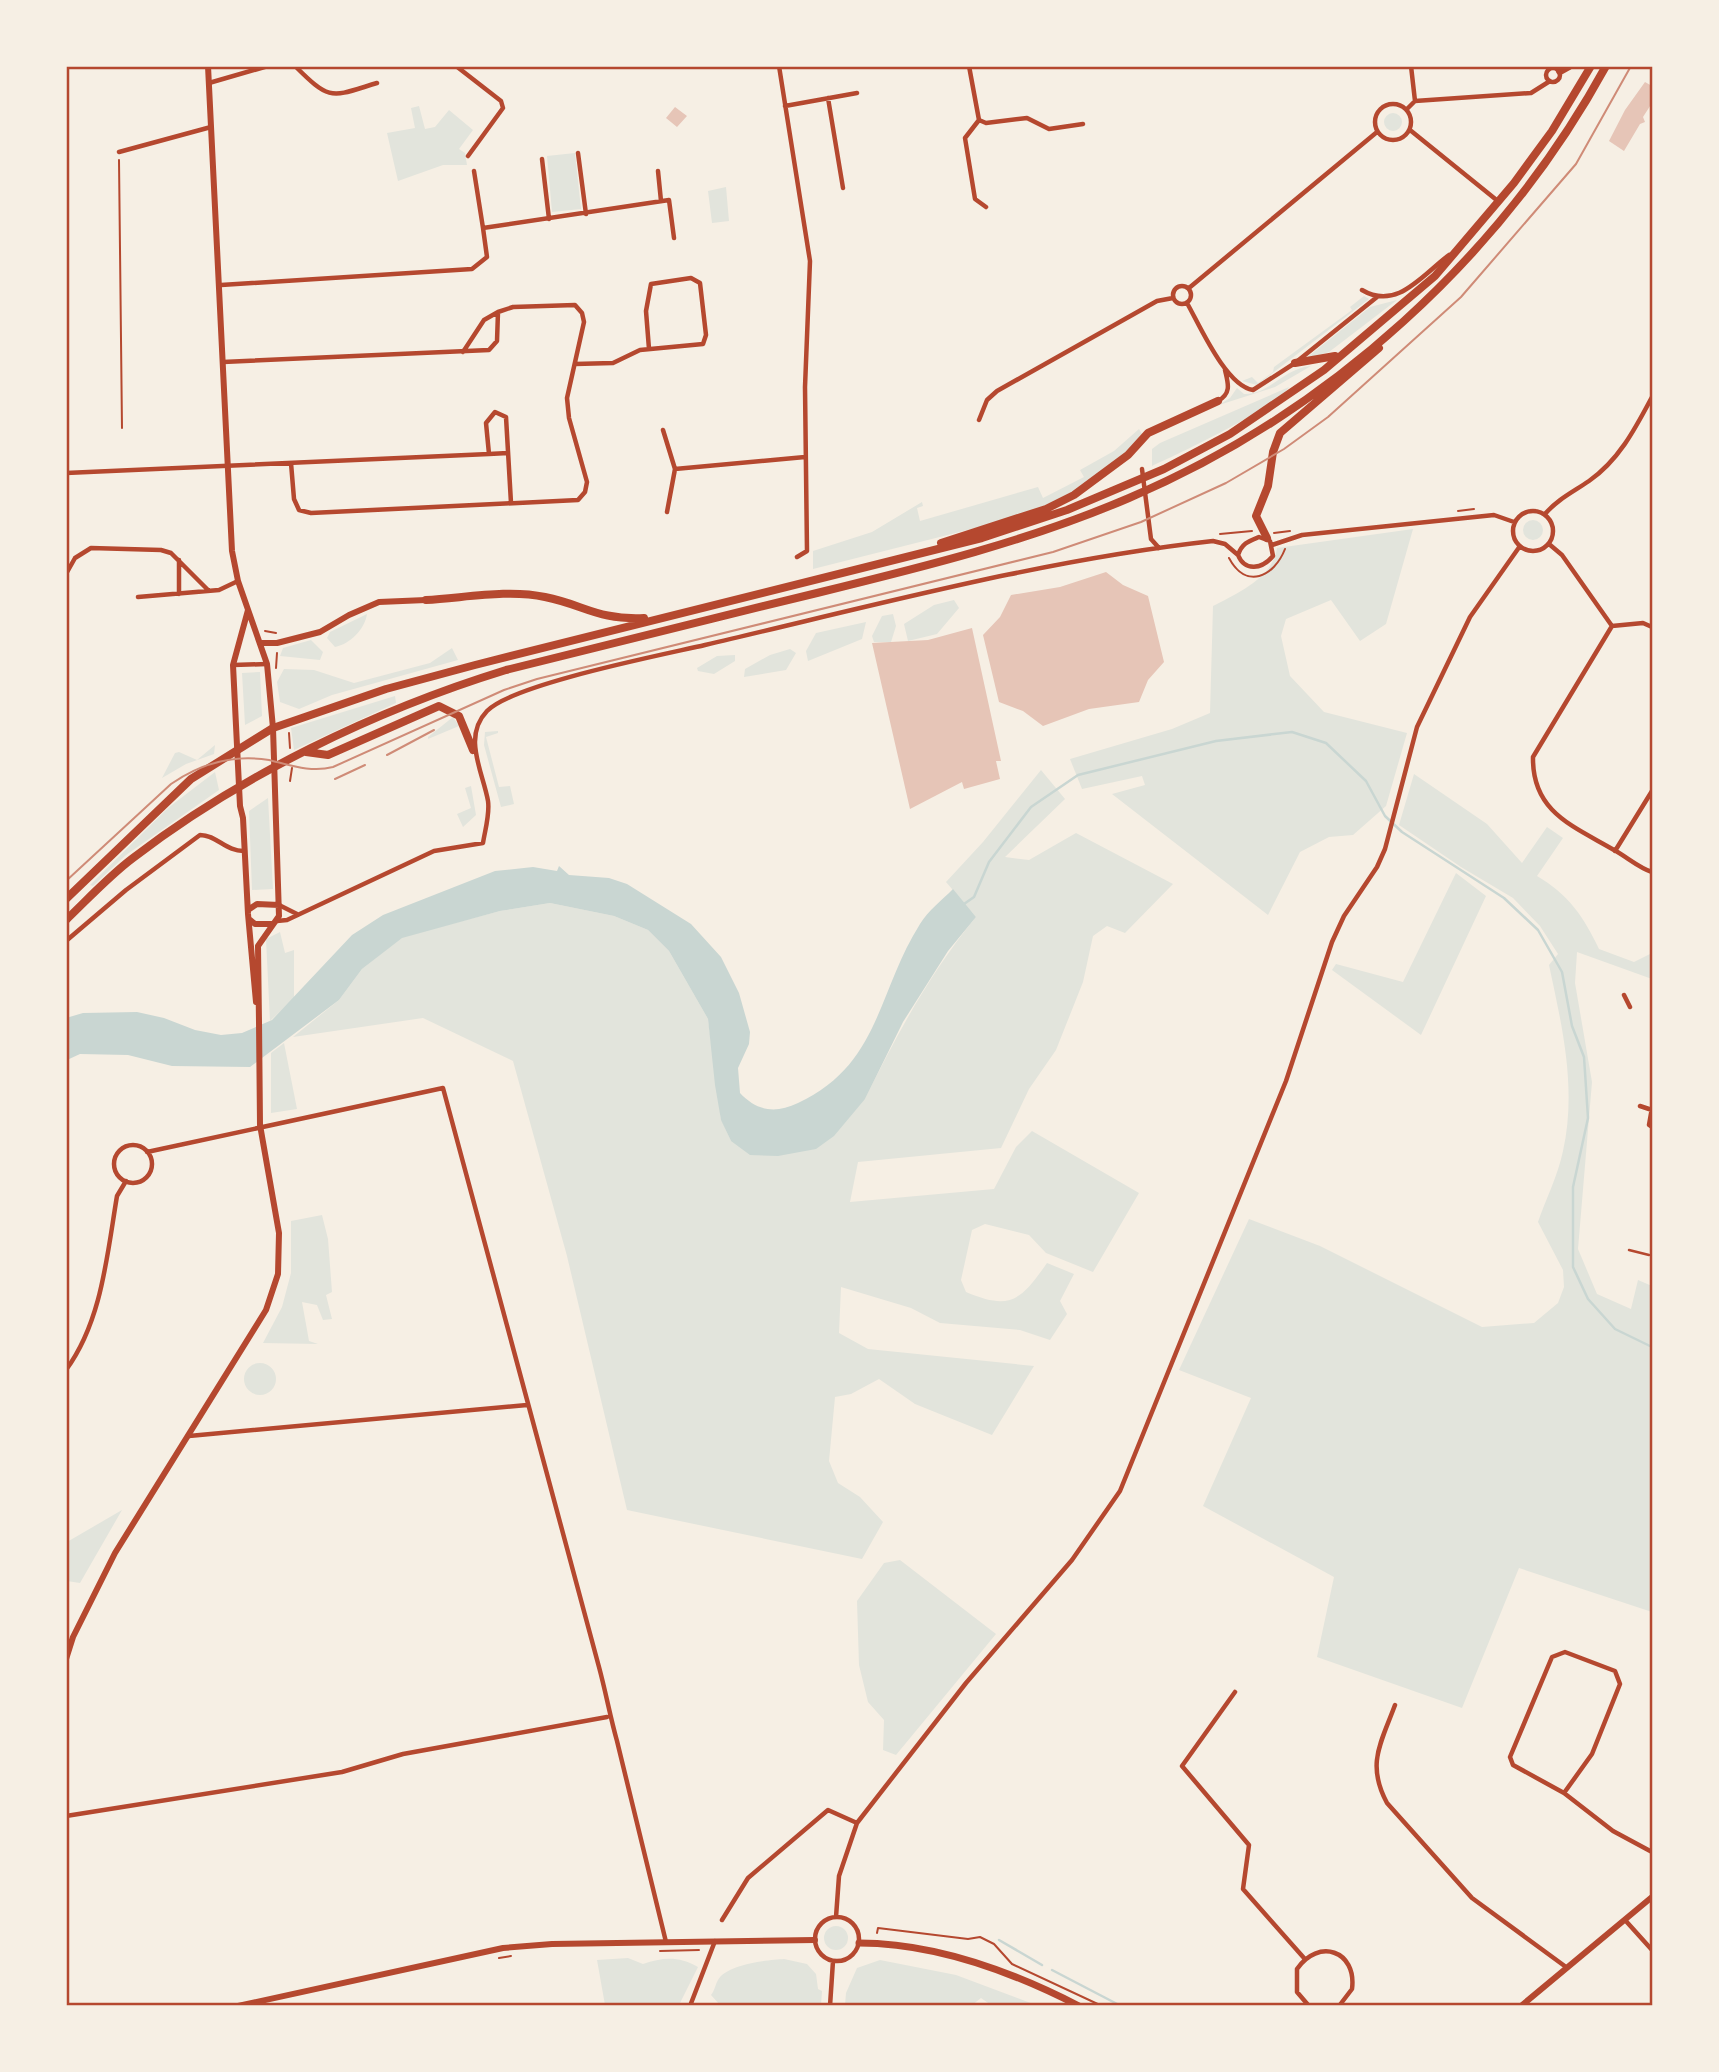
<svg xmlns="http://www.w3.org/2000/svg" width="1719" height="2072" font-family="'Golos Text',sans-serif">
<rect width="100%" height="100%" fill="#f6efe4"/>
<path fill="#e2e4dc" d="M419 106 425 129 435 127 449 110 473 130 459 149 465 153 467 165H443L398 181 387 133 415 128 411 108Z
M1384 122a9 9 0 1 1 18 0a9 9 0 1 1-18 0Z
M575 153 581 209 552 212 547 156Z
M726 187 729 221 712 223 708 191Z
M1364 296 1369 299 1257 385 1242 381 1252 377 1258 383 1273 372 1274 367 1352 310 1350 307Z
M1397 300 1329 352 1305 359 1370 307Z
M1311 366 1275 387 1219 405 1230 398 1237 388 1244 394C1269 395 1284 368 1311 366Z
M1289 387C1279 406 1177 455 1152 466V449L1160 443Z
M1139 429 1142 434 1124 455 1088 485 1044 507 1003 521 813 569V551L872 532 922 502 923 506 917 508 920 521 1038 487 1043 498 1084 477 1080 470 1114 451Z
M1523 530a10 10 0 1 1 20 0a10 10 0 1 1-20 0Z
M1413 529 1386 624 1360 641 1331 600 1286 619 1281 636 1290 676 1324 712 1407 733 1386 806 1353 835 1329 837 1300 852 1268 915 1112 794 1145 785 1142 776 1082 789 1070 759 1172 729 1210 713 1213 606C1236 594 1273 578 1277 548Z
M954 600 959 608 937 634 908 641 904 624 934 605Z
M367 614C365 629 350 644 335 647L327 638 330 632Z
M893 614 896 626 891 642H874L872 636 882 616Z
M866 622 862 639 808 661 806 651 816 633Z
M311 640 323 652 320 660 280 656 283 648Z
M452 648 458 660 332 695 299 709 280 702 277 682 284 669 314 670 354 683 430 663Z
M790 649 796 653 786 670 744 677 745 669 770 655Z
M735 655V661L714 674 698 671 697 668 717 656Z
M260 672 262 716 245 725 242 673Z
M395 696 396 703 294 750 291 728Z
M453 717 459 726 428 739V737Z
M498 731V733L486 737 499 787 510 786 514 804 501 807 484 745 485 732Z
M215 745 214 754 186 764 162 778 175 753 179 752 197 760Z
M1041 770 1065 799 1005 857 1029 860 1076 833 1173 884 1125 933 1107 926 1093 936 1083 982 1056 1050 1029 1089 1001 1148 858 1162 850 1202 994 1189 1016 1147 1032 1131 1139 1193 1093 1272 1046 1253 1029 1235 985 1224 972 1230 961 1280 966 1292C1011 1311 1021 1300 1047 1263L1074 1274 1060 1301 1067 1314 1050 1340 1020 1330 940 1323 911 1308 841 1287 839 1333 868 1349 1034 1366 992 1435 915 1404 879 1379 851 1394 835 1397 829 1461 838 1483 860 1497 883 1522 862 1559 627 1510 567 1256 513 1061 423 1018 293 1037 339 1000 362 969 402 937 500 911 550 903 614 916 648 930 669 951 708 1019 721 1119 731 1141 865 1099C897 1034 930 973 976 917L946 882 983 842Z
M215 772 219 790 126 855 93 886 90 885 168 808Z
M1414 774 1487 824 1522 863 1547 827 1563 838 1537 876C1568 894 1584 917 1599 949L1634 962 1652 953V979L1577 952 1575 983 1592 1082 1578 1249 1597 1294 1631 1309 1638 1280 1652 1286V1612L1519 1568 1462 1708 1317 1657 1334 1577 1203 1506 1251 1398 1179 1370 1249 1219 1320 1246 1482 1327 1534 1323 1558 1303 1564 1287 1563 1270 1538 1222C1546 1199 1558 1175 1563 1151 1577 1088 1562 1026 1549 965L1558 954 1540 926 1513 898 1461 867 1399 825Z
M471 786 476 815 463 827 457 814 471 808 465 788Z
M268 798 273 889 252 890 249 811Z
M1456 873 1486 896 1421 1035 1332 970 1336 964 1403 982Z
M280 932 285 953 294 950V998L270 1021 266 939Z
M284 1043 297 1109 271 1113V1053Z
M322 1215 328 1239 332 1292 326 1295 332 1319 323 1320 317 1305 302 1302 309 1341 318 1344 263 1343 282 1307 291 1273V1221Z
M244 1379a16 16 0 1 1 32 0a16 16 0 1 1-32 0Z
M122 1510 80 1583 67 1581V1542Z
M900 1560 996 1634 896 1755 883 1750 884 1720 868 1702 859 1665 857 1601 884 1563Z
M824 1938a12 12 0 1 1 24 0a12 12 0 1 1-24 0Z
M628 1958 643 1964C663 1957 679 1956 698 1967L679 2005H605L597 1960Z
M784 1959 807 1964 816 1974 818 1989 822 1991 821 2005H720L711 1995C715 1990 715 1985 718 1980 727 1964 768 1960 784 1959Z
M880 1960 956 1975 1036 2005H991L981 1998 972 2005H845L846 1993 857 1968Z"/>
<path fill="#c9d6d2" d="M559 866 569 875 609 878 627 884 691 924 721 957 739 993 750 1032 749 1044 738 1068 740 1093C757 1111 775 1114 798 1103 880 1065 877 992 920 924 928 911 942 900 953 889L976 917 948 951 903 1022 865 1099 834 1136 816 1149 778 1156 750 1155 731 1141 721 1120 715 1085 708 1019 669 951 648 930 614 916 550 903 500 911 402 938 362 969 339 1000 250 1067 172 1066 128 1055 80 1054 67 1060 66 1018 83 1013 137 1012 164 1018 195 1030 221 1035 242 1033 272 1020 352 935 383 915 495 871 533 867 557 871Z"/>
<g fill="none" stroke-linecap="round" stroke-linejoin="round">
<path stroke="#c9d6d2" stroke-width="2.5" d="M964 904 974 897 989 862 1031 807 1078 775 1216 741 1292 732 1326 743 1366 781 1385 816 1402 832 1504 898 1538 930 1562 972 1572 1026 1584 1057 1588 1118 1573 1187V1267L1588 1299 1615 1329 1652 1347
M999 1940 1042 1965
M1052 1970 1121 2006"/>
</g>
<path fill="#e6c5b7" d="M1645 82 1652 86V103L1643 117 1645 122 1640 124 1624 151 1609 141 1625 110Z
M675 107 687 116 677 127 666 118Z
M1106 572 1123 585 1148 596 1164 662 1148 680 1139 702 1089 709 1043 726 1023 711 999 702 983 635 1000 617 1011 595 1060 587Z
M972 628 1001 761H996L1000 779 964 789 962 782 910 809 872 643 928 640Z"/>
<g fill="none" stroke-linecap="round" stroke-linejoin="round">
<path stroke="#b5482f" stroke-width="2" d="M119 160 122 428
M1458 511 1474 509
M1274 533 1290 531
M1220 534 1252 531
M1229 558C1246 590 1274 577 1285 549
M265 631 276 633
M276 668 277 653
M289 733 290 748
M290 781 292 768
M877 1933 878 1928 968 1939 980 1937 994 1944 1012 1964 1102 2006
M660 1951 699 1950
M499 1958 511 1956"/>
<path stroke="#b5482f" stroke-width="2.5" d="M1629 1250 1649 1255"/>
<path stroke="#b5482f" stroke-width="4.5" d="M295 66C331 102 331 97 377 83
M456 66 501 101 503 108 468 156
M779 66 810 261 805 387 807 551 797 557
M969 66 979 120 986 123 1027 118 1049 129 1083 124
M1411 66 1415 101
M1546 75a7 7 0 1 1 14 0a7 7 0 1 1-14 0Z
M209 83 268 66
M828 98 843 188
M1375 122a18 18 0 1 1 36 0a18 18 0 1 1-36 0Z
M785 106 857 93
M1407 109 1415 101 1531 93 1550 81
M979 120 965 138 975 199 986 207
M1410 130 1499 202
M119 152 211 127
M578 153 586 214
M542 159 549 219
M474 171 483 228
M658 171 661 201
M221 285 472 269 487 257 483 228 669 200 674 238
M1173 295a9 9 0 1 1 18 0a9 9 0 1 1-18 0Z
M1189 288 1377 132
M1362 290C1397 311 1422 275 1449 255
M1187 303C1200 326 1226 386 1253 390L1295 363 1377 297
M463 352 484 320 498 312
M223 362 489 350 497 341 498 312 513 307 575 305 582 313 584 322 567 398 569 418 587 482 585 492 578 500 311 513 299 510 294 499 291 463
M575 364 613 363 640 350 703 344 706 335 700 283 691 278 651 284 646 311 649 349
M1218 401C1232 393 1228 383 1225 370
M979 420 987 400 997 391 1157 301 1173 298
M663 430 675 469 667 512
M489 454 508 453
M675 469 805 457
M1142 469 1151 539 1159 548
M66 473 489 454 486 423 495 412 506 417 511 503
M1513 531a20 20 0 1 1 40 0a20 20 0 1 1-40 0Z
M1545 514C1558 499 1573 492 1589 481 1619 460 1635 429 1652 397
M1259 537 1270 541 1273 556C1262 569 1245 572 1238 555 1242 543 1249 541 1259 537Z
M1549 544 1562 555 1612 626 1533 757C1532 812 1573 826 1614 850 1627 857 1639 868 1652 872
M1272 545 1302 535 1494 515 1514 522
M179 560V594
M66 574 75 558 91 548 161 550 171 553 209 591
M138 597 219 590 238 581
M1612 626 1643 623 1652 627
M233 665 267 664
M1615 851 1652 791
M279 905 297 914
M277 921 287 920 434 851 483 843C485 830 490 814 488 801 483 772 462 737 487 711 513 684 662 655 705 645 873 606 1041 560 1213 541L1225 544 1238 555
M66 941 126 890 200 835C217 835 226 852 245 851
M1624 995 1630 1007
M1640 1106 1652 1110
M1652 1108 1649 1125 1652 1127
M114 1164a19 19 0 1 1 38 0a19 19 0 1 1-38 0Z
M147 1152 443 1088 599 1667C606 1693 610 1716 617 1741L666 1942
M66 1370C102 1321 107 1255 117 1196L126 1181
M189 1436 527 1405
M1235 1692 1182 1766 1249 1845 1243 1889 1304 1958
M1395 1705C1381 1743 1366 1764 1387 1803L1472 1898 1566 1967
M1564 1793 1592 1754 1620 1684 1615 1671 1565 1652 1552 1657 1510 1757 1513 1765 1564 1793 1613 1831 1652 1852
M66 1816 342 1772 403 1754 607 1717
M815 1939a22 22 0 1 1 44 0a22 22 0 1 1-44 0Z
M836 1917 839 1876 857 1823 966 1683 1072 1560 1120 1491 1286 1081 1332 942 1344 916 1377 867 1385 849 1417 727 1470 617 1520 546
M722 1920 748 1878 828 1810 857 1823
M1625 1920 1652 1950
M690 2006 715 1941
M830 2006 833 1961
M1309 2006 1297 1992V1969C1318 1938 1357 1950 1352 1989L1339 2006"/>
<path stroke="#b5482f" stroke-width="6" d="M248 610 233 665 240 806 243 818 248 914 256 1002
M261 643H277L320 632 349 615 379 602 426 600
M248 910 257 904 279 905
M249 919 255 924H273
M66 1659 73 1637 115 1553 266 1310 278 1274 279 1233 260 1125 259 1022 258 946 279 916 273 728 267 664 238 581 232 551 208 66
M238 2006 503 1948 552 1944 815 1940
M1521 2006 1652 1897"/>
<path stroke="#b5482f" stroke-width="7" d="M859 1943C936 1943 1011 1971 1079 2006"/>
<path stroke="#b5482f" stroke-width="8" d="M1560 71 1569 66
M1295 363 1335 356
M1267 538 1256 516 1268 486 1273 452 1280 433 1379 348
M941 543 1046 509 1074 495 1128 455 1148 433 1218 401
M426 600C464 598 508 589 545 597 585 605 597 620 644 618
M306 752 328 755 439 706 459 716 473 750
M66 899 191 779 273 728 386 689 475 665 982 538 1067 510 1164 469 1230 434 1324 370 1435 276 1514 183 1552 131 1591 66
M66 920C88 899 109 876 133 858 241 775 376 710 506 670 609 644 713 618 817 593 923 567 1029 541 1129 498 1329 413 1502 256 1606 66"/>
<path stroke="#cf8b77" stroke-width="2" d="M387 755 434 730
M335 779 365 765
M66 881 171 784C200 764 233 754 269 760 290 765 311 773 333 767L504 690 537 679 1053 552 1141 522 1226 483 1284 449 1328 417 1461 297 1576 164 1631 66"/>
</g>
<rect width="1719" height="2072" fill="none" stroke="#f6efe4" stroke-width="136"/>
<rect x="68" y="68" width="1583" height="1936" fill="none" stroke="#b5482f" stroke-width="2.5"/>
</svg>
